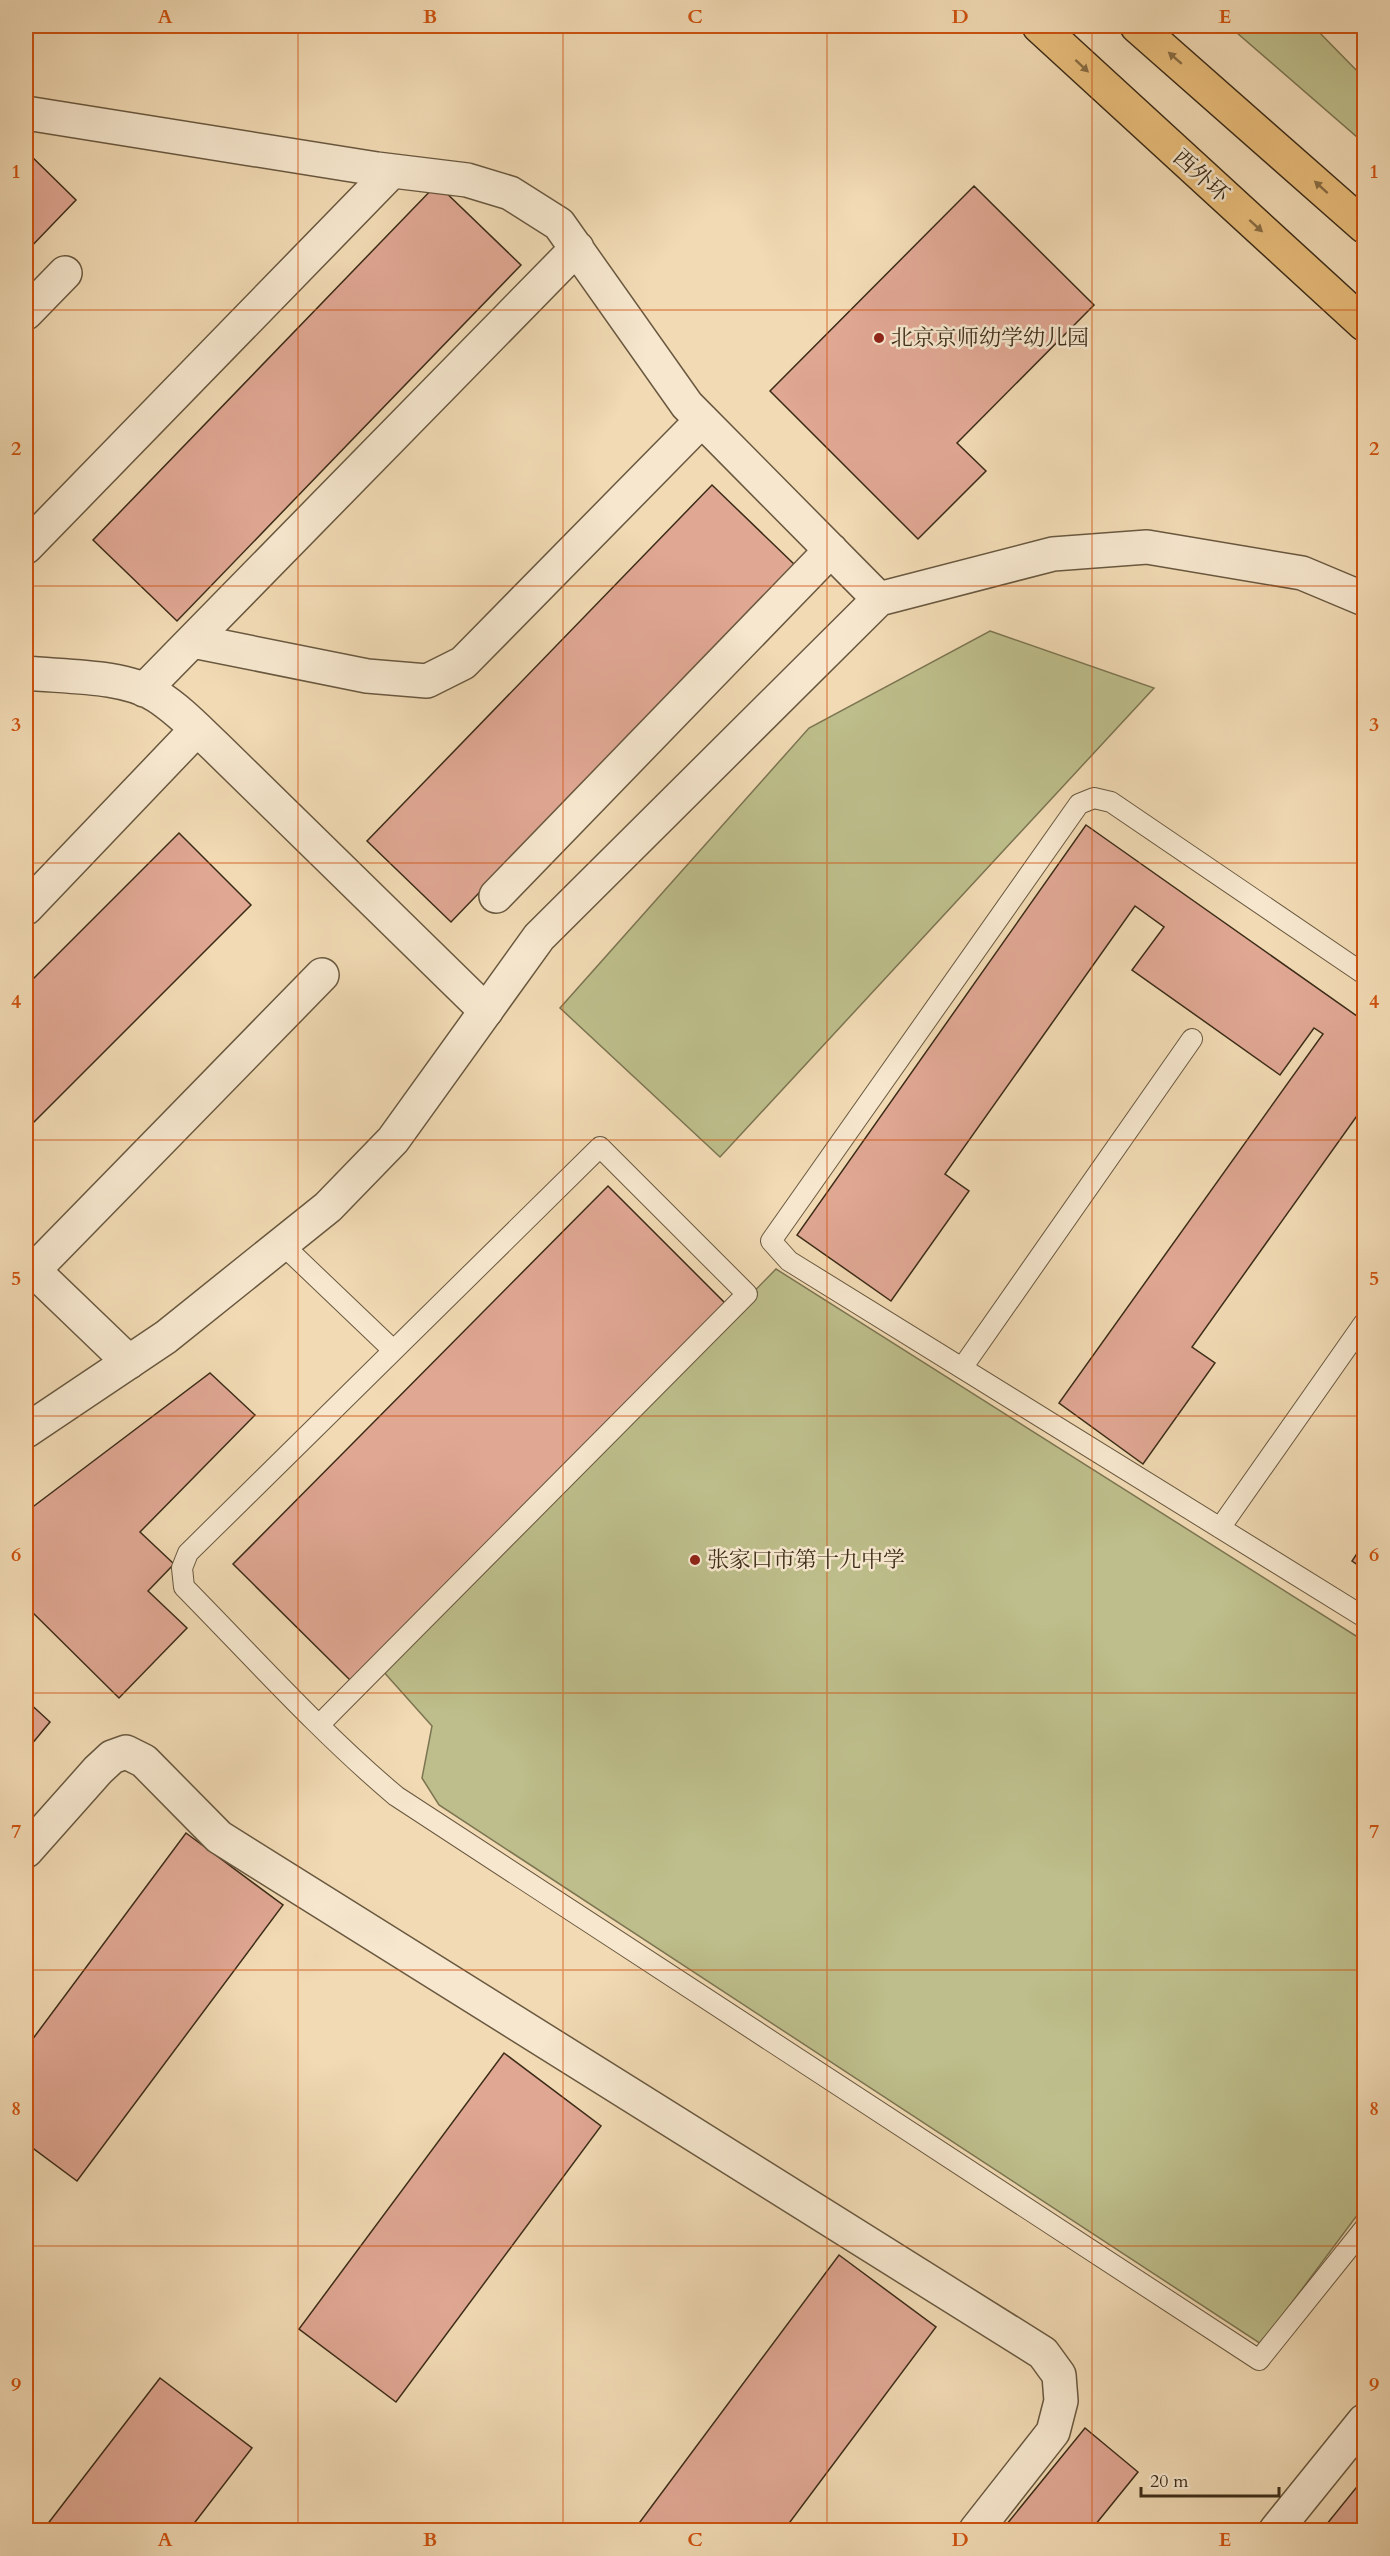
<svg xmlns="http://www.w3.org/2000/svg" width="1390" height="2556" font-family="Cardo,'Noto Serif SC',serif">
<rect width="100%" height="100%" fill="#f1dab4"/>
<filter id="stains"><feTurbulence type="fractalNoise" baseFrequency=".00333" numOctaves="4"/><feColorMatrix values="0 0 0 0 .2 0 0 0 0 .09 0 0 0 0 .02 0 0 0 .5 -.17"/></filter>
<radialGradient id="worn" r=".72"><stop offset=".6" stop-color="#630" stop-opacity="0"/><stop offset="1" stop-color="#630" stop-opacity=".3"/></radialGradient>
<path fill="#bdbe8b" stroke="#7c7552" stroke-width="1.5" d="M1229 26H1313L1364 78V143Z
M990 631 1154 688 720 1157 560 1008 809 728Z
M776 1269 1364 1641V2206L1261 2344 439 1805 422 1778 432 1726 382 1670Z"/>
<path fill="#e0a793" stroke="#3c2c18" stroke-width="1.5" d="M26 151 76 200 26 252Z
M437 184 521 265 177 621 93 540Z
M974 186 1094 305 957 443 986 471 918 539 770 391Z
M712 485 795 565 451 922 367 841Z
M1086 825 1364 1021V1106L1192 1347 1215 1363 1143 1464 1059 1403 1323 1034 1314 1028 1280 1075 1132 970 1164 927 1135 906 945 1174 969 1191 891 1301 797 1235Z
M179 833 251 905 26 1130V986Z
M608 1186 725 1303 350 1680 233 1564Z
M210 1373 255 1415 140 1532 174 1564 148 1591 187 1628 119 1698 26 1606V1512Z
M1364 1543V1569L1352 1561Z
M26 1700 50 1722 26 1751Z
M186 1833 283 1905 77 2181 26 2143V2048Z
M504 2053 601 2126 396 2402 299 2329Z
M839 2255 936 2327 784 2530H634Z
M160 2378 252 2448 189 2530H43Z
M1085 2428 1138 2472 1091 2530H1002Z
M1364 2478V2530H1322Z"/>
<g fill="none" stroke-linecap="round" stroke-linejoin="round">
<g stroke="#69583f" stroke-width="22">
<path id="service" d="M1364 974 1111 802 1094 798 1079 804 771 1241 789 1261 1364 1617
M283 1245 393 1350
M962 1368 1192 1039
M1220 1528 1364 1323
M320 1724 747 1294 600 1147 188 1553 182 1568 184 1587C253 1657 320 1732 396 1796L1259 2360 1364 2229"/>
</g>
<g stroke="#69583f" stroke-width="36">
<path id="minor" d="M26 113 377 169 467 180 510 193 559 224 687 405 879 599
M26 313 65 273
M26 547 392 171
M193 641 367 676 427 681 463 663 702 420
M26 673C64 677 124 675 157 696 179 710 197 729 216 747L486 1011
M144 690 577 248
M496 896 831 550
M26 908 197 729
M26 1263 129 1362
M26 1278 322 975
M26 1851 98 1770 112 1757 126 1752 144 1761 219 1837 1043 2353 1059 2375 1061 2401 1053 2432 976 2530
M1276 2530 1364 2421"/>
</g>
<g stroke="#69583f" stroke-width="36">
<path id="tertiary" d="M26 1431 166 1337 328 1207 393 1140 539 937 879 599 1053 554 1147 547 1302 573 1364 599"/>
</g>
<g stroke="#3c2c18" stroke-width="36">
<path id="trunk" d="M1039 26 1364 324
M1137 26 1364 226"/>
</g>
<use href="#service" stroke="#f6e7ce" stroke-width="20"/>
<use href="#minor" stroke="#f6e7ce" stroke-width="33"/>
<use href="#tertiary" stroke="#f6e7ce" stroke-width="33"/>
<use href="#trunk" stroke="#e8bd7a" stroke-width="33"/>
</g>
<defs><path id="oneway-solid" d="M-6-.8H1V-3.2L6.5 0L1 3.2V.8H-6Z" transform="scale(1.5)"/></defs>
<g fill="#896d44">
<use href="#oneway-solid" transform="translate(1175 58) rotate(-139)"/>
<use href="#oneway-solid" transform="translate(1082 66) rotate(43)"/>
<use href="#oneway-solid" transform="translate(1321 187) rotate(-138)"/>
<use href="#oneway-solid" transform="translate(1256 226) rotate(42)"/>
</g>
<path fill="none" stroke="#ce520e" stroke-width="1.5" stroke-opacity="0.55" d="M298 26V2530M563 26V2530M827 26V2530M1092 26V2530M26 310H1364M26 586H1364M26 863H1364M26 1140H1364M26 1416H1364M26 1693H1364M26 1970H1364M26 2246H1364"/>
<g fill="#8f2418" stroke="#f6e7ce" stroke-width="2">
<circle cx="879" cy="338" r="6"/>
<circle cx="695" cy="1560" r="6"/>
</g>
<g text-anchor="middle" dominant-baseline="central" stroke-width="5" stroke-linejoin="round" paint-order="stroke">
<g font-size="22" fill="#3c2c18" stroke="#f6e7ce">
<text transform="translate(1201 176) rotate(42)">西外环</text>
</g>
<g font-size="22" fill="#3c2c18" stroke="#f6e7ce" text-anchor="start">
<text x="891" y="338">北京京师幼学幼儿园</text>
<text x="707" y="1560">张家口市第十九中学</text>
</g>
</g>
<rect width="1390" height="2556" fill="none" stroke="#f1dab4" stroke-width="66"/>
<path d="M1141 2487v9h138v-9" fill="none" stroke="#3c2c18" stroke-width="3"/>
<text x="1150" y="2487" font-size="18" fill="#3c2c18" stroke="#f6e7ce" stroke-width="4.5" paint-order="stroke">20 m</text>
<rect x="33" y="33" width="1324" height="2490" fill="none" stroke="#ce520e" stroke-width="2"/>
<g font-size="20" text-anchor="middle" font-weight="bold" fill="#ce520e">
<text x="165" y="23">A</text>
<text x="430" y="23">B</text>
<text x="695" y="23">C</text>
<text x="960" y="23">D</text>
<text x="1225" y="23">E</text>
<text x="16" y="178">1</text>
<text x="1374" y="178">1</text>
<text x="16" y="455">2</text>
<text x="1374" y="455">2</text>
<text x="16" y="731">3</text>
<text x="1374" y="731">3</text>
<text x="16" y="1008">4</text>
<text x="1374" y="1008">4</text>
<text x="16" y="1285">5</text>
<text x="1374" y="1285">5</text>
<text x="16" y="1561">6</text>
<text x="1374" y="1561">6</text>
<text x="16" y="1838">7</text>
<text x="1374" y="1838">7</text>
<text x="16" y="2115">8</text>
<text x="1374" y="2115">8</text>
<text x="16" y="2391">9</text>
<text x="1374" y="2391">9</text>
<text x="165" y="2546">A</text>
<text x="430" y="2546">B</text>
<text x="695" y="2546">C</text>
<text x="960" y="2546">D</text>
<text x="1225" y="2546">E</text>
</g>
<rect width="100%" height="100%" filter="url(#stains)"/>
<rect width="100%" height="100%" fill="url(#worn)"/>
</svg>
